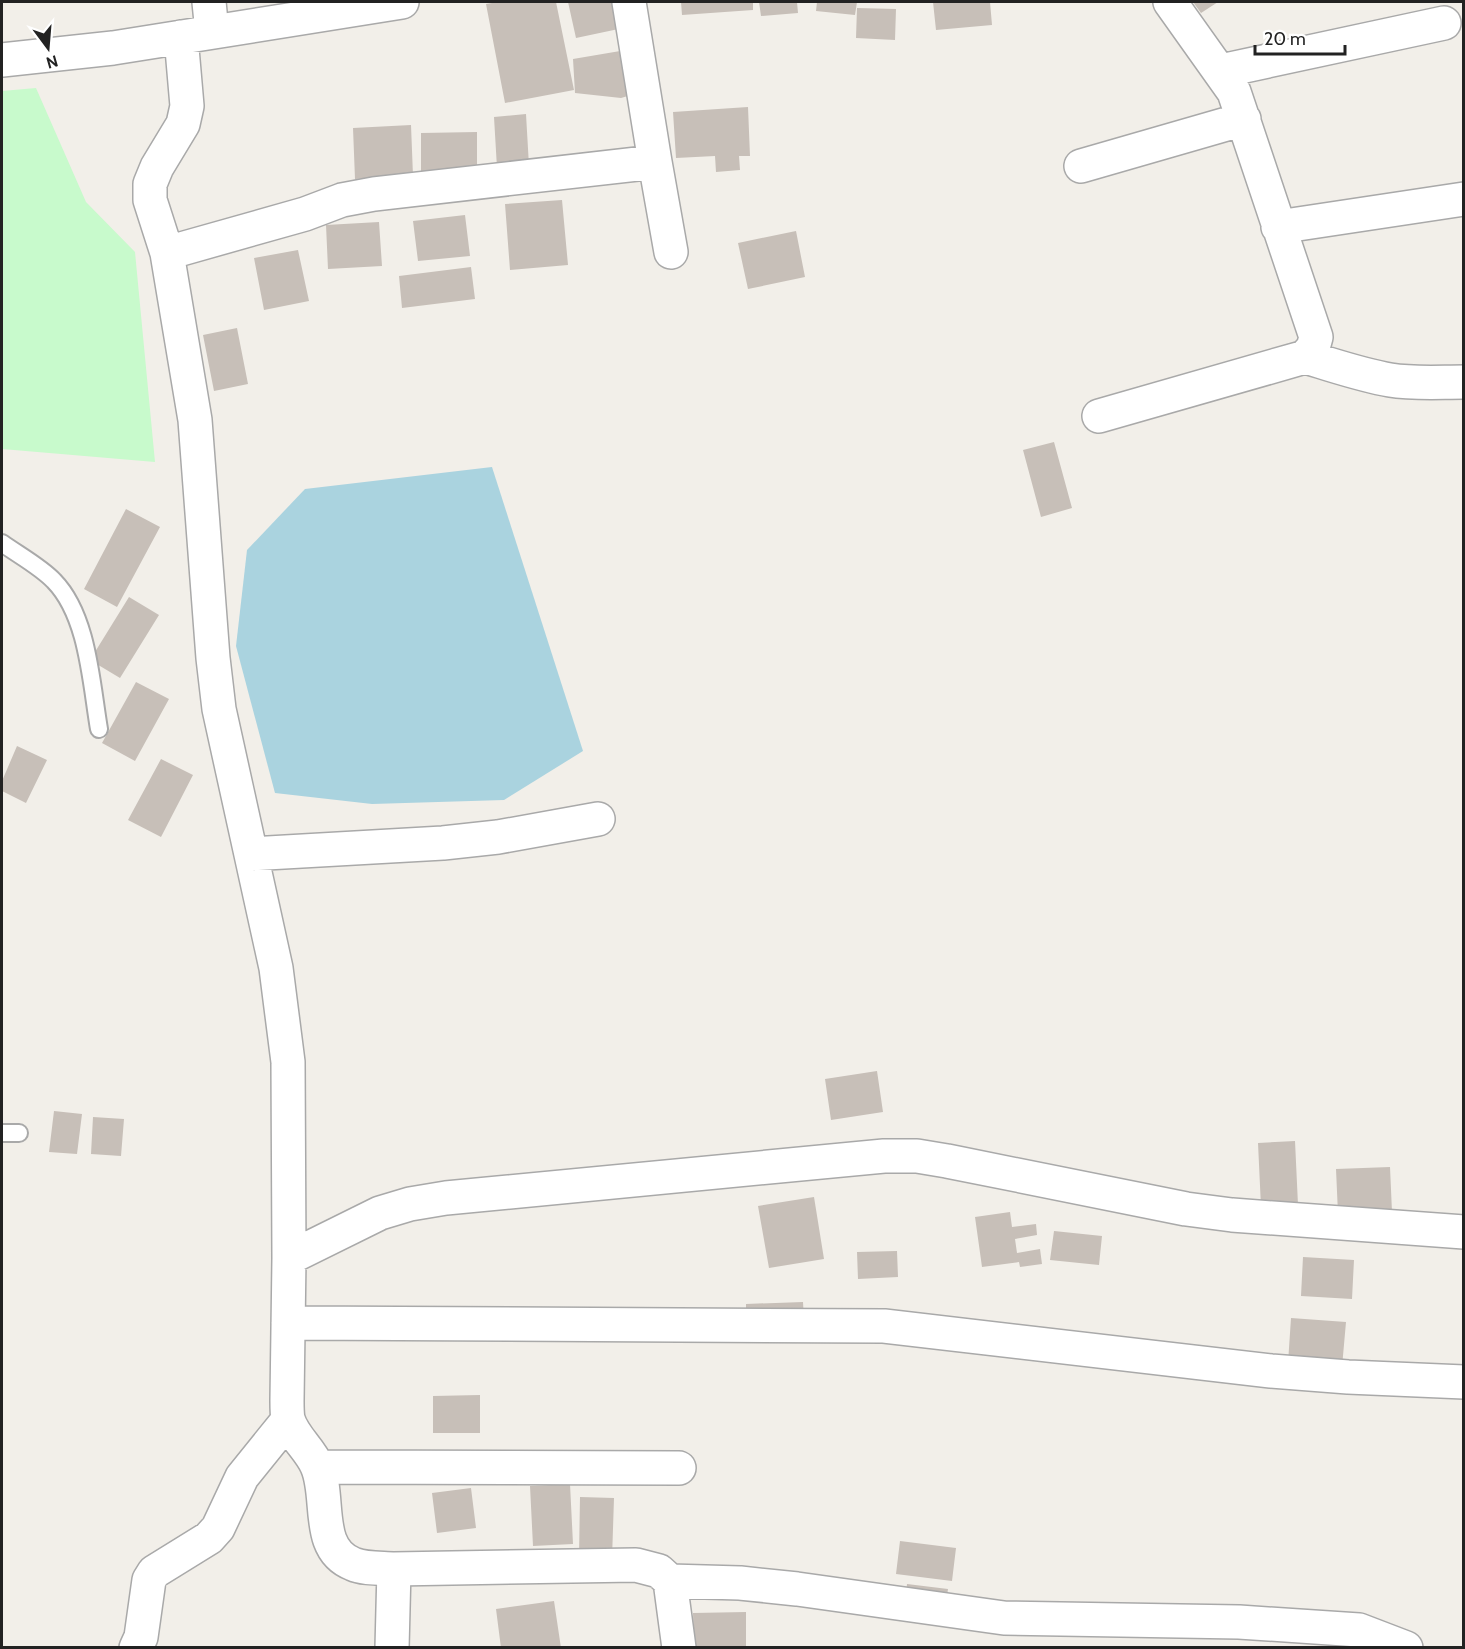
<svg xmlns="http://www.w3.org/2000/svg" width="1465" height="1649" font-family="Cabin,sans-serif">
<rect width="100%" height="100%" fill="#f2efe9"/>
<path fill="#c8facc" d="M36 88 86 202 135 252 155 462 2 449V91Z"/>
<path fill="#aad3df" d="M492 467 583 751 504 800 372 804 275 793 236 646 247 550 305 489Z"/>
<path fill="#c7bfb8" d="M498 2H556L574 90 505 103 486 4Z
M568 2H623L628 27 576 38Z
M681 2H753V10L682 15Z
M759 2H797L798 13 761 16Z
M817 2H857L855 15 816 11Z
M933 2H990L992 25 936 30Z
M1193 2H1218L1201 13Z
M857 8 896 9 895 40 856 38Z
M632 49 638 93 621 98 575 93 573 59Z
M748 107 750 156H739L740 170 716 172 715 156 676 158 673 112Z
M526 114 529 166 497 168 494 117Z
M411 125 413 176 355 179 353 128Z
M477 132V175L421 176V133Z
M562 200 568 265 510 270 505 204Z
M465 215 470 256 418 261 413 221Z
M379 222 382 266 328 269 326 225Z
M796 231 805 277 748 289 738 243Z
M298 250 309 301 264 310 254 258Z
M471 267 475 299 402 308 399 276Z
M237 328 248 384 214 391 203 335Z
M1054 442 1072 508 1041 517 1023 450Z
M126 509 160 527 117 607 84 589Z
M129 597 159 615 120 678 90 660Z
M136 682 169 699 135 761 102 743Z
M17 746 47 760 26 803 2 791V781Z
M161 759 193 775 161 837 128 820Z
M877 1071 883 1112 831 1120 825 1079Z
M54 1111 82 1114 77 1154 49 1152Z
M93 1117 124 1119 121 1156 91 1154Z
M1295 1141 1298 1205 1261 1207 1258 1143Z
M1390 1167 1392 1212 1338 1214 1336 1169Z
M814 1197 824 1259 769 1268 758 1206Z
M1010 1212 1012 1227 1036 1224 1037 1235 1015 1239 1017 1253 1040 1249 1042 1264 1020 1267 1019 1262 982 1267 975 1217Z
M1054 1231 1102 1236 1099 1265 1050 1260Z
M897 1251 898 1277 858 1279 857 1252Z
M1303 1257 1354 1260 1352 1299 1301 1296Z
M803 1302 804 1320 746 1322V1304Z
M1291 1318 1346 1322 1342 1367 1288 1363Z
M480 1395V1433H433V1396Z
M570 1484 573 1544 533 1546 530 1486Z
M471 1488 476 1528 437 1533 432 1493Z
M580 1497 614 1498 612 1559 579 1558Z
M900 1541 956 1548 952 1581 896 1574Z
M907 1584 948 1589 945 1610 905 1605Z
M554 1601 561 1648H501L496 1609Z
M746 1612V1648H694L693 1613Z"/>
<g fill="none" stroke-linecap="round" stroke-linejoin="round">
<g stroke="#a9a9a9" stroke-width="20">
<path id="service" d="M2 543C17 554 41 567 54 581 88 616 91 682 99 729
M2 1133H19"/>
</g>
<g stroke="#a9a9a9" stroke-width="36">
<path id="minor" d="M209 2 212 32
M181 37 187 106 183 124 157 167 150 184V200L167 253 195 420 213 658 219 709 276 968 288 1062 289 1258 287 1401C287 1407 287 1414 288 1419 293 1437 310 1449 317 1466 331 1497 314 1549 353 1564 364 1569 382 1568 394 1569L636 1565 659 1571 670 1581 740 1583 797 1589 1004 1618 1239 1622 1359 1630 1406 1648
M2 60 113 48 402 2
M1221 71 1444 23
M655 162 671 252
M1081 166 1244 119
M1278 227 1464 199
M167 253 305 214 342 200 374 194 655 162 629 2
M1305 357C1333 365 1361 375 1390 380 1414 384 1439 382 1464 382
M1099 416 1305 357 1313 348 1316 337 1234 92 1170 2
M251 854 443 843 498 837 598 819
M289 1258 380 1213 410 1204 446 1198 884 1156H917L947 1161 1186 1209 1232 1215 1464 1232
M288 1323 884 1326 1271 1371 1348 1377 1464 1382
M318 1467 679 1468
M670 1581 679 1648
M136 1648 141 1637 149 1580 154 1572 209 1538 218 1528 242 1477 288 1420
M392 1648 394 1569"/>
</g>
<use href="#service" stroke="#fff" stroke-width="16"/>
<use href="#minor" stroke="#fff" stroke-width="33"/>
</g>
<rect width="1465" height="1649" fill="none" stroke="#222222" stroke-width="6"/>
<g transform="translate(48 48) rotate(164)" stroke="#ffffff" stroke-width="4.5" paint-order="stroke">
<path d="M0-4.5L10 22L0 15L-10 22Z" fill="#222222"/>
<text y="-9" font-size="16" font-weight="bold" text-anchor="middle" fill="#222222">N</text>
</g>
<path d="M1255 45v9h90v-9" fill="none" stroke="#222222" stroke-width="3"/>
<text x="1264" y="45" font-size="18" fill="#222222" stroke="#ffffff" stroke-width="4.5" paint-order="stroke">20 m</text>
</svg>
